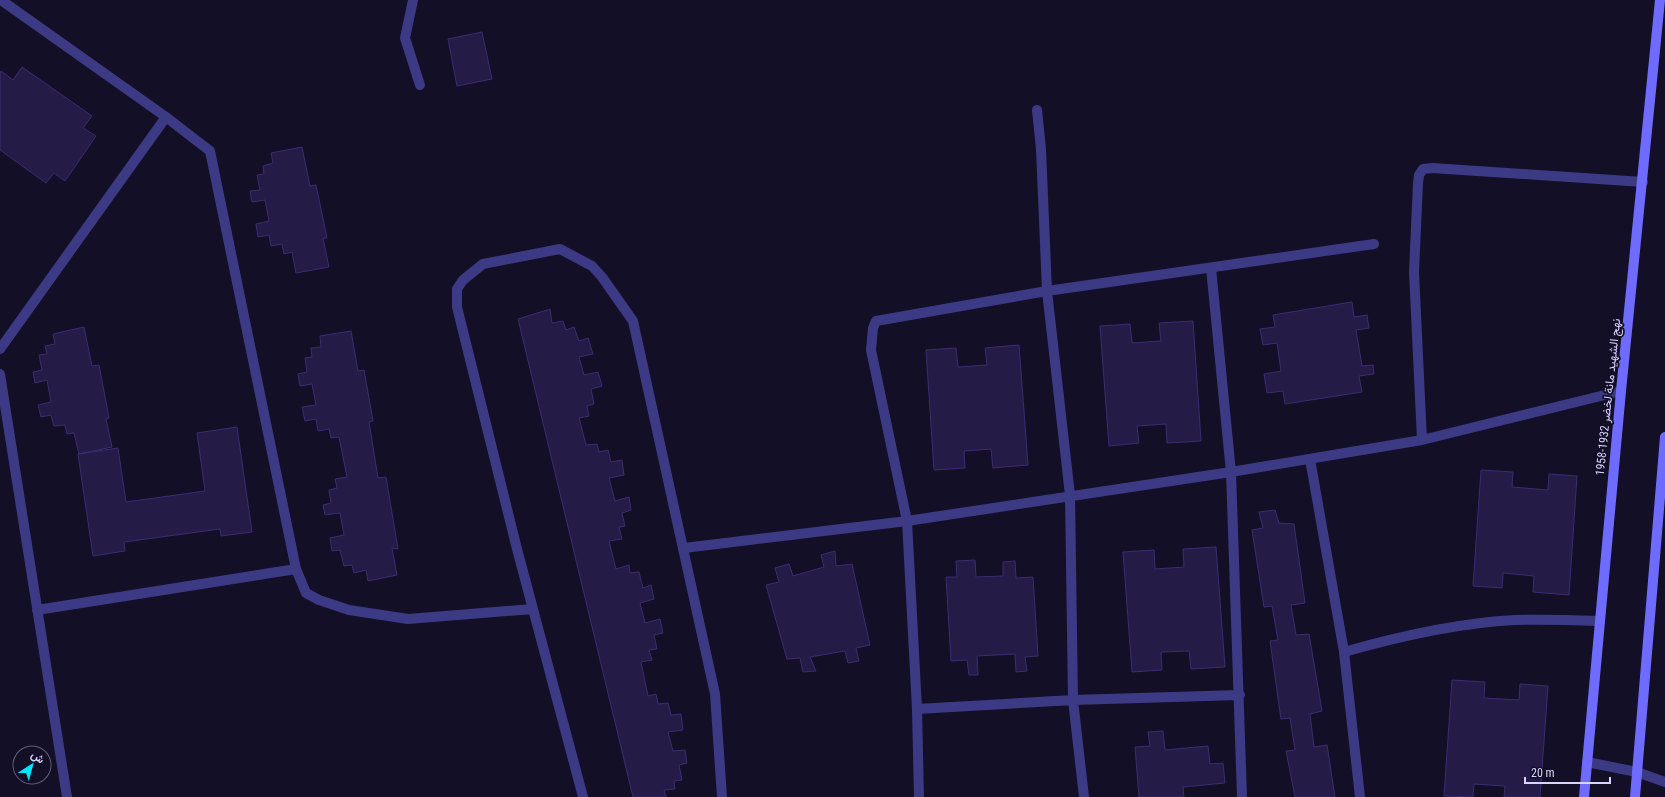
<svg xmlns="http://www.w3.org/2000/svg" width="1665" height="797" font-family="'Roboto Condensed',Vazirmatn,sans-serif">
<rect width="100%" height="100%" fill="#130f26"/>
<path fill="#241b47" stroke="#3b2d73" d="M482 32 492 79 457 86 448 39Z
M22 67 92 116 83 128 96 136 65 181 54 173 46 183 0 150V73L1 71 13 80Z
M302 147 310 186 316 185 327 238H323L329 267 296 273 292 252 284 254 282 244 271 246 269 235 258 237 256 224 269 221 265 200 252 202 250 191 260 190 257 175 264 174 263 166 273 163 271 153Z
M1352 302 1354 317 1367 315 1369 328 1356 330 1362 366 1373 365 1374 374 1359 376 1362 392 1285 404 1283 391 1267 393 1264 374 1281 371 1277 343 1263 345 1260 329 1275 327 1273 315Z
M550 309 552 323 563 321 566 330 574 327 579 341 588 338 593 354 579 357 584 375 598 372 602 386 591 389 594 404 587 406 589 416 579 418 586 445 597 444 599 452 608 450 611 462 622 460 624 475 609 478 615 501 629 497 631 510 622 513 625 526 619 527 622 539 609 541 616 569 629 565 630 573 639 572 643 588 651 585 654 599 640 603 645 623 660 619 663 633 654 635 657 649 649 650 652 660 641 662 648 696 656 694 658 704 668 703 671 715 681 714 683 730 668 732 673 751 685 750 687 763 679 765 682 780 674 781 675 789 664 790 666 797H633L518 319Z
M1193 321 1201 441 1167 443 1166 424 1137 426 1139 443 1109 446 1100 326 1130 324 1132 343 1161 341 1159 323Z
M84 327 92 366 99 365 109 418 106 419 112 447 79 454 74 433 67 434 65 425 54 426 51 415 41 417 38 405 51 402 47 380 35 383 33 372 42 370 39 355 47 354 45 346 55 344 53 334Z
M351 331 358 371 364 370 373 421 369 422 378 478 386 477 398 549 392 548 397 575 368 581 366 570 354 573 352 565 344 566 340 550 332 551 330 538 344 535 340 513 325 515 323 505 331 503 329 490 337 488 335 479 347 477 339 437 331 438 329 429 318 431 316 419 305 421 302 407 316 405 312 384 300 386 298 374 307 372 305 358 312 357 311 348 321 347 320 336Z
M1019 345 1028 465 993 468 991 449 964 451 965 468 934 470 926 350 956 348 958 367 987 365 985 348Z
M237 427 252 532 221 536 220 529 124 542 125 551 93 556 78 454 118 448 126 502 205 491 197 433Z
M1481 470 1513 472 1512 487 1548 490 1549 474 1577 476 1569 595 1533 592 1534 576 1503 573 1502 588 1473 586Z
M1275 510 1279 523 1294 524 1305 603 1291 605 1296 635 1309 634 1322 711 1310 714 1314 747 1327 745 1335 797H1295L1286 751 1295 750 1290 718 1281 719 1270 641 1278 640 1272 606 1264 607 1252 530 1263 528 1259 512Z
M1216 547 1225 667 1191 669 1189 651 1161 652 1162 670 1132 672 1123 552 1154 550 1155 569 1184 567 1183 549Z
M835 551 836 566 852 564 870 645 856 648 859 661 848 663 845 651 810 657 816 671 803 672 800 658 787 659 766 585 779 582 775 568 789 564 793 576 824 567 821 555Z
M975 560 976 577 1003 576V562L1015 561 1016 578 1033 577 1038 656 1025 657 1027 671 1016 672 1015 654 977 656 978 675H969L967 660 951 661 946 577H957L956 561Z
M1452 680 1485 682 1484 698 1519 700 1520 684 1548 686 1540 797H1504L1505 786 1474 784 1473 797 1444 796Z
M1163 731 1165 750 1208 746 1210 764 1223 763 1225 783 1183 787 1184 797H1139L1135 747 1150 746 1148 732Z"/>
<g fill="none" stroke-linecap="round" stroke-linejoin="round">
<path stroke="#3d3a85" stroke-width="10" d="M413 0 405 38 420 85
M1037 110 1041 149 1047 291 1070 495 1073 700 1084 797
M1211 268 1231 472 1242 797
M0 349 166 117 1 0
M0 374 67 797
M1422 440 1414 272 1418 183 1419 175 1423 169 1432 168 1643 182
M1310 459 1344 652 1360 797
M684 548 907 521 1231 472 1422 440 1621 391
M296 569 306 593 319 600 349 610 408 619 533 609
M37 610 296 569 210 151 166 117
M1344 652C1400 636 1457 623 1515 620 1543 619 1572 620 1600 621
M917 709 1073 700 1240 695
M1587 762 1637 772 1665 782
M583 797 517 549 457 307V289L463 280 483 264 560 249 592 266 602 277 633 321 715 694 722 797
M919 797 917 709 907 521 871 350 873 328 876 321 1047 291 1374 244"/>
<path stroke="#6f6bff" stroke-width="10" d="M1584 797 1621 391 1660 0
M1635 797 1665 437"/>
</g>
<g text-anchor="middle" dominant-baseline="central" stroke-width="3.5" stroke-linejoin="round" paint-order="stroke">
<g font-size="12" fill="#d9d4ff" stroke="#130f26">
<text transform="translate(1608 397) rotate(-84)">نهج الشهيد مانة لخضر 1932-1958</text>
</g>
</g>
<g transform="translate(32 765) rotate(36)"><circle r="19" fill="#130f26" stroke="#625e7d"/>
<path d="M0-3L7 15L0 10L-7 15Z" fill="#00e5ff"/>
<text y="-6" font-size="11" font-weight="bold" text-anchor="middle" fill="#d9d4ff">ش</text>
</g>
<path d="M1525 777v6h85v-6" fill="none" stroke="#d9d4ff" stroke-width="2"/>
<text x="1531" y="777" font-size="12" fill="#d9d4ff" stroke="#130f26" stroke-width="3" paint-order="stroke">20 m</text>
</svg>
